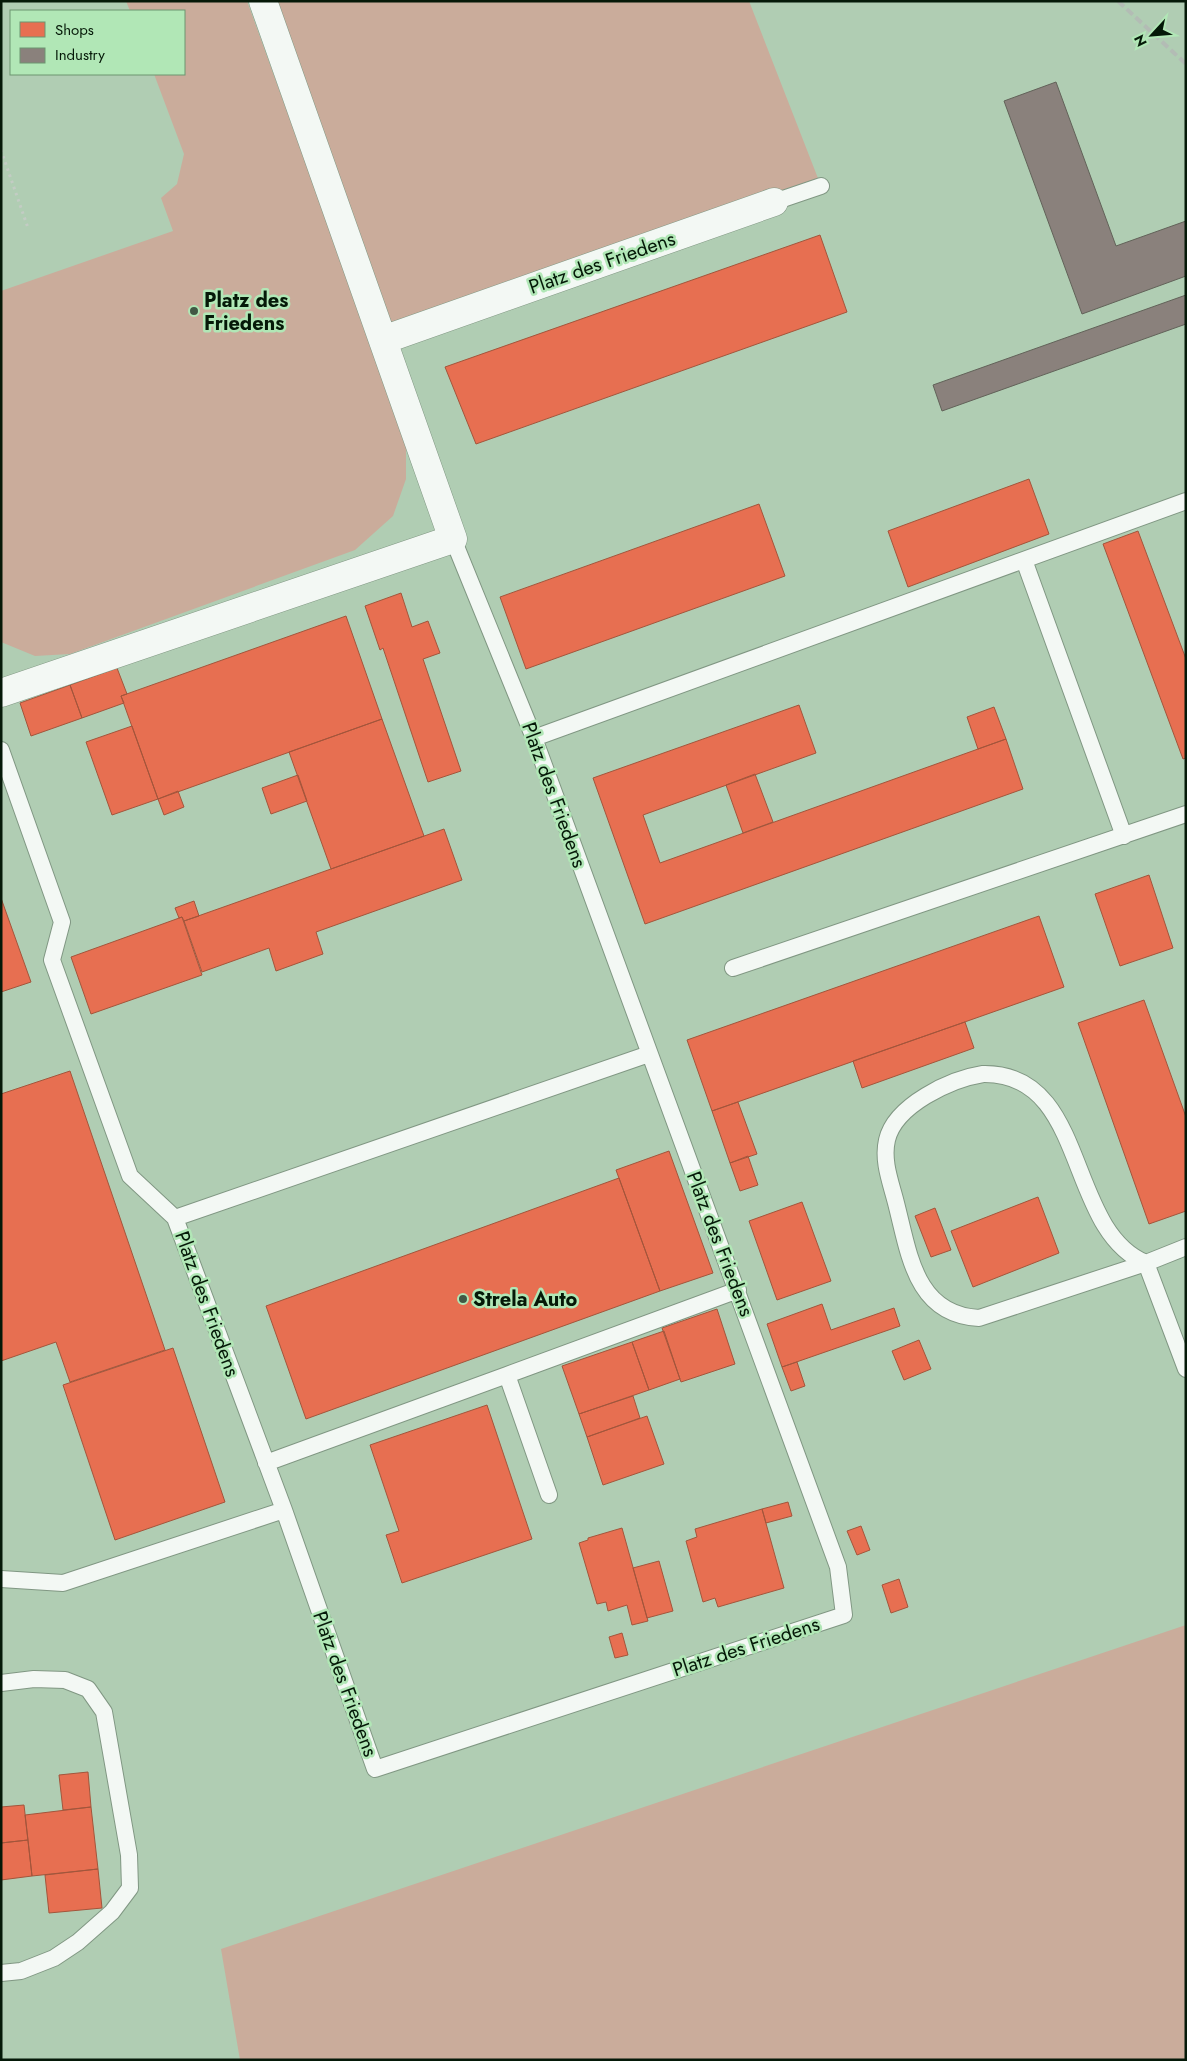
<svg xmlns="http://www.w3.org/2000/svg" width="1187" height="2061" font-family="Jost,sans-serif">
<rect width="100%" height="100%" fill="#b0cdb3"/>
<path fill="#caac9b" d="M126 1H247L406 440V479L393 516 355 550 70 654 35 656 1 642V291L173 231 161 198 177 184 184 154 154 74H184V11H130Z
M263 1H749L821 186 383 340Z
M1186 1625V2060H240L221 1949Z"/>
<path fill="#e76f51" stroke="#a3553b" d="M820 235 847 312 476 444 445 367Z
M1029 479 1049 534 908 587 888 531Z
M759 504 785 576 526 669 500 597Z
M1138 531 1186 659V758L1183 759 1103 544Z
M401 593 412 627 428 621 440 653 423 659 461 771 428 782 383 648 380 650 365 606Z
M346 616 382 719 158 799 121 696Z
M117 668 127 694 121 696 124 703 82 718 70 685Z
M70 685 82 718 31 736 20 703Z
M799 705 816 753 643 815 660 863 1006 739 1023 789 645 924 593 778Z
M994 707 1006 739 978 749 967 717Z
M382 719 424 836 331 869 289 752Z
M132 726 158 799 112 815 86 742Z
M755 774 773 822 743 833 726 785Z
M298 775 307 801 271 814 262 788Z
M178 791 184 807 164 815 158 799Z
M444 829 462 880 316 932 323 954 276 971 269 948 202 972 184 921Z
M1149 875 1173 948 1120 966 1095 894Z
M1 898 31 982 1 992Z
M194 901 199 916 184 921 182 917 179 918 175 908Z
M1039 916 1064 987 712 1111 687 1040Z
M182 917 202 975 91 1014 71 957Z
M1144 1000 1186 1117V1211L1149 1224 1078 1023Z
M965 1022 974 1048 862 1088 853 1061Z
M70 1071 165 1350 70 1382 56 1342 1 1361V1094Z
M738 1102 757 1154 730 1163 712 1111Z
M669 1151 713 1273 660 1291 616 1170Z
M748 1156 758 1185 740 1191 730 1163Z
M619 1178 660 1291 306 1419 266 1306Z
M1038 1197 1059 1253 973 1287 951 1231Z
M802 1202 831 1281 777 1300 749 1221Z
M935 1208 951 1250 931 1257 915 1216Z
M822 1304 831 1330 894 1308 900 1326 782 1367 767 1324Z
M717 1309 735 1364 681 1382 662 1328Z
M664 1331 680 1379 649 1390 632 1342Z
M919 1340 931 1369 904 1380 892 1351Z
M632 1342 649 1390 579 1414 562 1366Z
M173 1348 225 1502 115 1540 63 1385Z
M797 1362 805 1386 791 1391 782 1367Z
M633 1396 640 1418 587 1437 579 1414Z
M487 1405 532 1539 402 1583 386 1535 399 1531 370 1445Z
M647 1416 664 1464 603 1485 587 1437Z
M788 1502 792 1516 766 1523 762 1509Z
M762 1509 784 1588 718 1607 715 1598 703 1602 686 1541 697 1537 695 1529Z
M861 1526 870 1550 857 1555 847 1531Z
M622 1528 648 1621 632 1625 627 1605 608 1611 606 1602 597 1604 579 1543 588 1540V1538Z
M659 1561 673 1611 647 1618 633 1568Z
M899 1579 908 1607 891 1613 882 1585Z
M622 1633 628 1655 615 1658 609 1637Z
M88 1772 91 1807 63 1810 59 1775Z
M24 1805 28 1840 1 1843V1807Z
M91 1807 98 1869 32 1876 25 1815Z
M28 1840 32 1876 1 1880V1843Z
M98 1869 102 1908 49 1913 45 1875Z"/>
<path fill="#8a817c" stroke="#626259" d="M1056 82 1116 246 1186 221V276L1082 314 1004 101Z
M1186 295V324L942 411 933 385Z"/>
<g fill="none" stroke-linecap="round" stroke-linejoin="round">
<g stroke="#809783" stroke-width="18">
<path id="service" d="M774 202 821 186
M453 539 534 738 838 1567 844 1615 375 1769 284 1510 175 1218 649 1054
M1024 560 1124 836
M534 738 1186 501
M1 750 62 922 52 960 130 1176 175 1218
M733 968 1186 814
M983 1074C1089 1072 1065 1230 1146 1263L979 1318C915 1315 909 1253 896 1203 891 1183 882 1161 887 1140 895 1105 951 1079 983 1074Z
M1186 1247 1146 1263 1186 1369
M266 1463 507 1375
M549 1495 507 1375 738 1290
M1 1579 63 1583 284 1510
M1 1683 34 1679 65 1680 88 1689 104 1712 129 1855 130 1888 112 1912 78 1942 54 1958 21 1971 1 1973"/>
</g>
<g stroke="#809783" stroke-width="29">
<path id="minor" d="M383 340 774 202
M1 693 453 539 263 1"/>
</g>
<path stroke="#c3ccc4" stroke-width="3" stroke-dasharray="2.5 4" stroke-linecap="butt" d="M1 150 28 228"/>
<use href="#service" stroke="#f3f8f4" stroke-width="16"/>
<use href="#minor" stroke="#f3f8f4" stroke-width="28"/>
<path stroke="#b3bcb5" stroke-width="4" stroke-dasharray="8 4" stroke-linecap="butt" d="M1118 1 1186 64"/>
</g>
<g fill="#415844" stroke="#b1e7b6" stroke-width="2">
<circle cx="194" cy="311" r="5"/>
<circle cx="463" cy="1299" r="5"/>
</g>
<g text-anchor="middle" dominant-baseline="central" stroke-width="5" stroke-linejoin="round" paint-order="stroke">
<g font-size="20" fill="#051908" stroke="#b1e7b6">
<text transform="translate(602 263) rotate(-19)">Platz des Friedens</text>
<text transform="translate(554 795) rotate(70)">Platz des Friedens</text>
<text transform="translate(720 1244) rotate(69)">Platz des Friedens</text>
<text transform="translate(207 1304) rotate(70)">Platz des Friedens</text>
<text transform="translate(746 1647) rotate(-18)">Platz des Friedens</text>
<text transform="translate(345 1684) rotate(70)">Platz des Friedens</text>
</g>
<g font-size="20" font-weight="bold" fill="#051908" stroke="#b1e7b6" text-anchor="start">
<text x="204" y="300">Platz des<tspan x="204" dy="23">Friedens</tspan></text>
<text x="473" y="1299">Strela Auto</text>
</g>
</g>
<rect width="1187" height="2061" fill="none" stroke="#051908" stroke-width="5"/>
<rect x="10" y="10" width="175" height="65" fill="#b1e7b6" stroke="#6c9570"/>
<rect x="20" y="22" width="25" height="15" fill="#e76f51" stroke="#6c9570"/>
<text x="55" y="35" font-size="15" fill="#051908">Shops</text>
<rect x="20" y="48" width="25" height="15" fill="#8a817c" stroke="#6c9570"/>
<text x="55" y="60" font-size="15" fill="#051908">Industry</text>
<g transform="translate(1152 35) rotate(244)" stroke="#b1e7b6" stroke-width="4" paint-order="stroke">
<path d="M0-4L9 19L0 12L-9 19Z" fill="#051908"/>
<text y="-8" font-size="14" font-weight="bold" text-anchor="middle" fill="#051908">N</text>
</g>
</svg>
